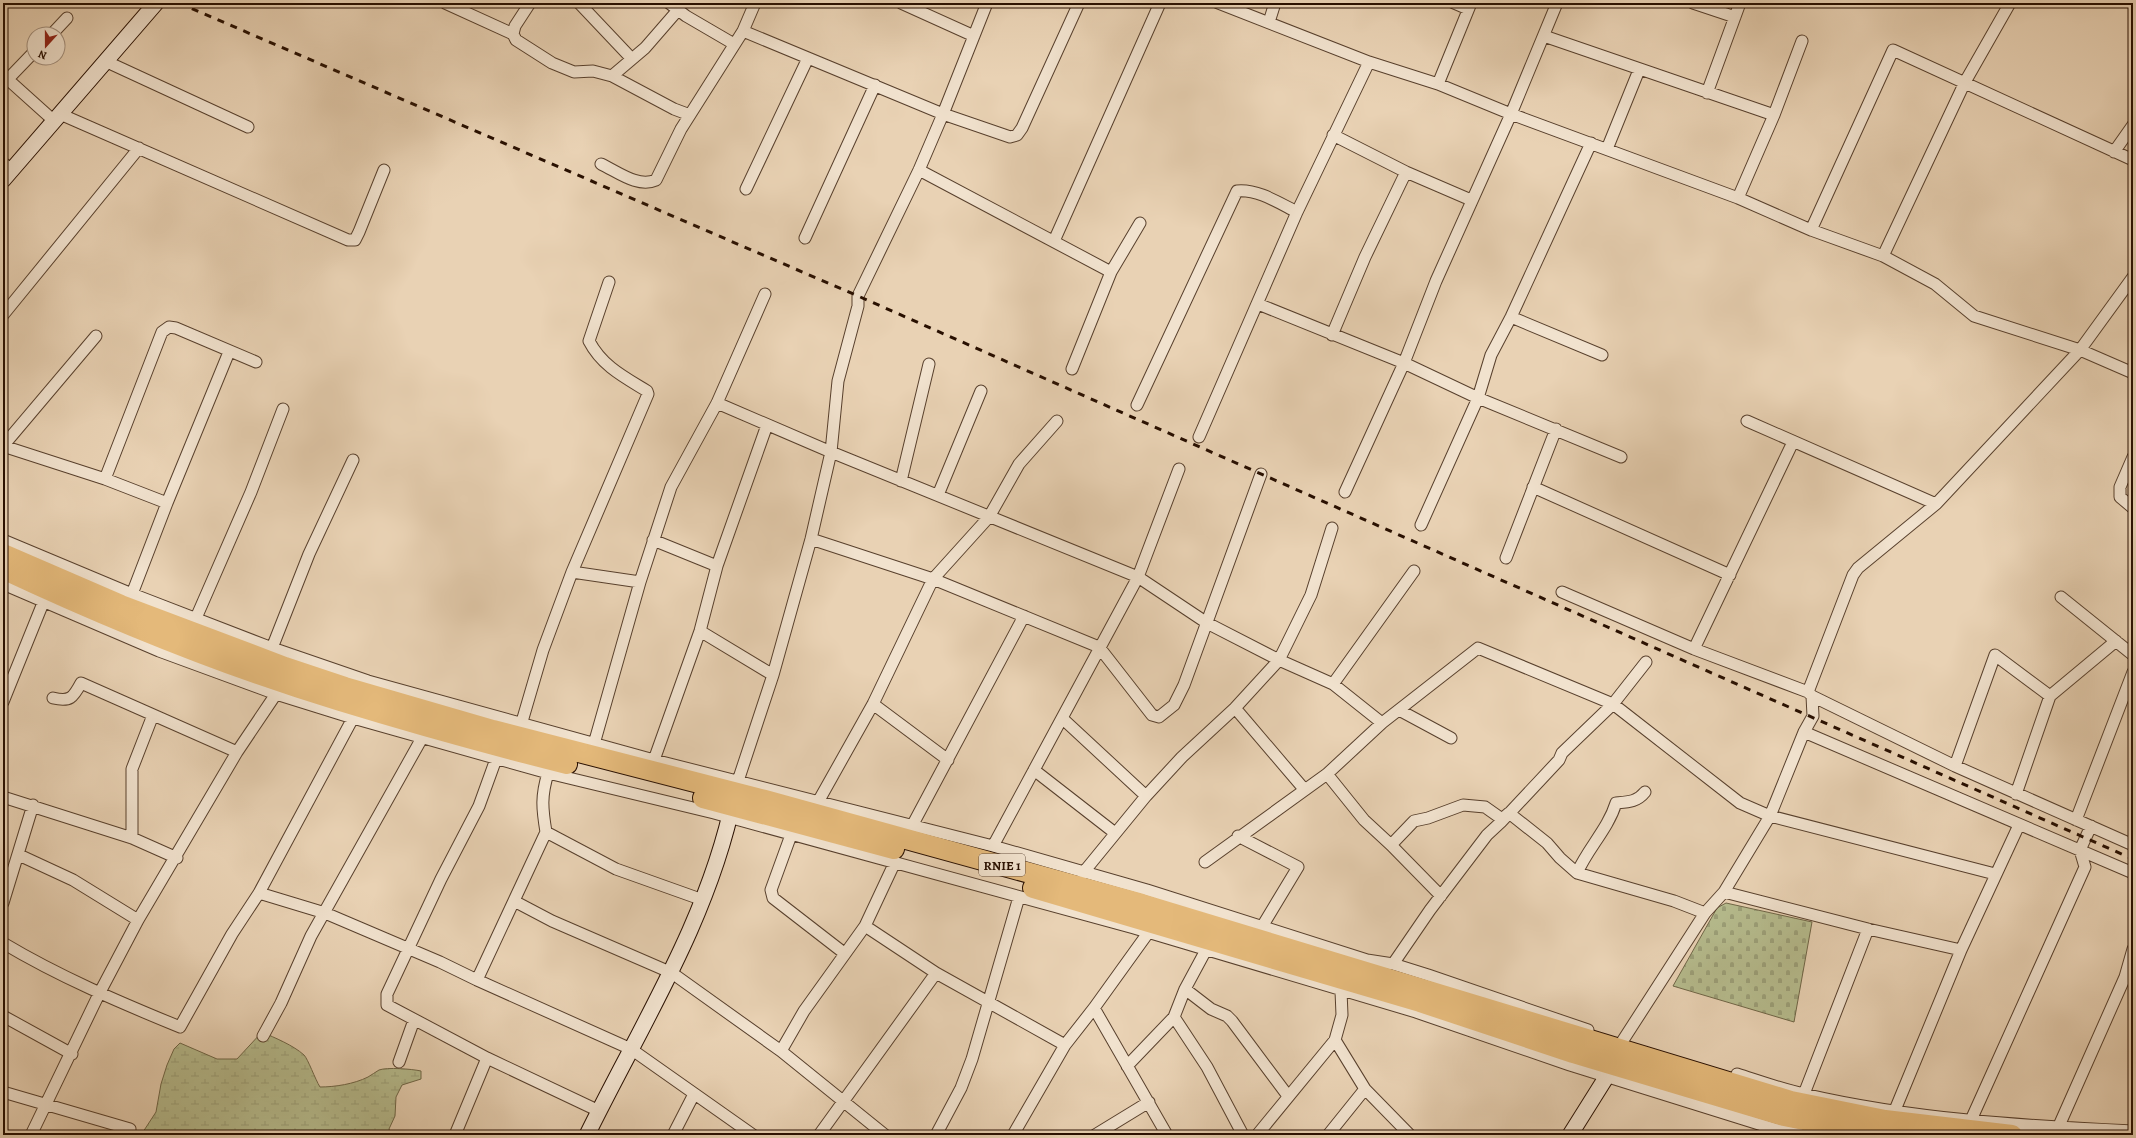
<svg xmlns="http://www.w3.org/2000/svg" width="2136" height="1138" font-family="Alegreya,serif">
<defs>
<pattern id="wetland-marsh" width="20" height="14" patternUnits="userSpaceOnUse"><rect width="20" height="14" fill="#b6bc8e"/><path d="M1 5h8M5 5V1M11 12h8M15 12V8" fill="none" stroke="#9ca079"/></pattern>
<pattern id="cemetery-stones" width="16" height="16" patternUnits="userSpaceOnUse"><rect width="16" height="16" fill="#b6bc8e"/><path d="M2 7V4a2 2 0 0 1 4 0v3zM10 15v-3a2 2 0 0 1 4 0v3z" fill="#9ca079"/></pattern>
</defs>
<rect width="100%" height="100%" fill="#e9d2b4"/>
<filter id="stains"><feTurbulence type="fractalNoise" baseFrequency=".005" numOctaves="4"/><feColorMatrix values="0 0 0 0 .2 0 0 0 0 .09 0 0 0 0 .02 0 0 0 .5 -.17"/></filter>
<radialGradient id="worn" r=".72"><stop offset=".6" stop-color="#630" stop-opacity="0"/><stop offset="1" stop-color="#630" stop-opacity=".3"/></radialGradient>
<path fill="url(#wetland-marsh)" stroke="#6f6647" d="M262 1032C275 1038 293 1045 304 1055 308 1059 315 1079 320 1087 335 1087 354 1084 368 1077 372 1075 375 1072 379 1070 387 1067 412 1069 421 1071V1079L402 1085 396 1097 395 1116 389 1129 391 1135H141L156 1112 161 1084 167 1065 174 1049 180 1043 217 1059H237Z"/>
<path fill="url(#cemetery-stones)" stroke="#6f6647" d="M1726 903 1812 922 1794 1022 1673 986 1717 908Z"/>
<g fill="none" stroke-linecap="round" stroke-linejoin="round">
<g stroke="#58402d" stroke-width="13">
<path id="street" d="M445 3 513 34 516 40 552 63 574 72 593 71 612 76 674 109 690 115
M579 3 632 59
M669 3 686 16 734 44
M901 3 974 36
M1218 3 1369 62 1438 84 1511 114 1738 198 1811 230 1883 256 1935 284 1974 316 2080 350 2133 373
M1454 3 1468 9
M1693 3 1735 17
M1269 22 1275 3
M743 31 943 114 1010 137 1017 135 1022 128 1079 3
M52 34 67 18
M513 34 515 26 530 3
M1544 36 1774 115
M105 61 248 127
M3 75 53 120
M612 76 645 48 678 10
M8 79 34 52
M1438 84 1471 3
M1707 93 1740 3
M60 114 348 240H355L359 232 384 170
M1333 135 1406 172 1471 200
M1607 149 1639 70
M2114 152 2133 125
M3 163 12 170
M601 164C618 172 638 188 656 180L681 129 743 31 755 3
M919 170 1111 272
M746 189 808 58
M1738 198 1774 115 1802 41
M1811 230 1893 50 2133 160
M805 238 875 85
M1054 241 1160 3
M1883 256 1965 82 2010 3
M1258 304 1404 363 1478 398 1621 457
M3 315 139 148
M1511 317 1602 355
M1332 335 1365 257 1406 172
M1072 369 1111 272 1140 223
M717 403 831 452 1138 577 1207 623 1279 660 1333 684 1382 723
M1137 405 1237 191C1258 189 1279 203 1297 212
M1747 421 1936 504
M1199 437 1297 212 1369 62
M3 446 105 479 167 503
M3 446 96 336
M2133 457 2120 487V497L2133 508
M105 479 162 332 169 327 176 328 256 362
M901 481 929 364
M1533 487 1730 575
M1345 492 1404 363 1436 281 1511 114 1557 3
M938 495 981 391
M1421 525 1478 398 1491 355 1511 317 1591 143
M811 539 933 579 1099 647 1152 715 1159 717 1174 705 1184 685 1261 474
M3 540 132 594 272 648 368 681 654 760 993 846 1147 890 1367 960 1393 964 1428 975 1588 1030
M653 540 717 566
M1506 558 1556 429
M572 572 640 582
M3 584 159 651 276 694 353 718 548 773 714 813 1134 928 1416 1012 1570 1065 1775 1129 1803 1135
M1562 592 1694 649 1808 692 1812 696 1955 766 2133 845
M132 594 167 503 229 352
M2061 597 2133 655
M196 618 251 492 283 409
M700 631 773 675
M272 648 309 554 353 460
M1694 649 1793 442
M1333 684 1414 571
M1808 692 1853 575 1858 568 1936 504 2080 350 2133 277
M53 698C70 702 73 698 81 683L237 752
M3 702 43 603
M873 704 948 760
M1235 708 1304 789
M1399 710 1451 738
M1063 719 1146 796
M521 725 543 650 572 572 648 394 647 391C624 377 602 366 589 341L609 282
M1804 732 2133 873
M594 744 640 582 671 487 717 403 765 294
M496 759 479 806 441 879 387 994V1005L487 1058 599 1111
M654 760 700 631 717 566 767 425
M1955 766 1995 655 2050 696
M1034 770 1115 833
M1327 774 1364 820 1391 845 1441 896
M736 787 773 675 811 539 831 452 838 381 858 306V296L919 170 943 114 987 3
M2016 794 2050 696 2116 641
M3 797 132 838 177 858
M818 802 873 704 933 579 989 517 1019 464 1057 421
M2076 820 2133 672
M912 826 1024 616
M546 832 616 869 703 900
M791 835 771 890 773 898 844 953
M1238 836 1298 867 1263 925
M132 838V769L153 715
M1391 845 1414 821 1428 818 1463 805 1485 807 1502 819 1509 813 1547 843 1560 858 1577 873 1674 901 1705 913
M993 846 1138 577 1179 469
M19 855 73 880 138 920
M1205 862 1327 774 1382 723 1478 648 1613 704 1740 803 1770 816 1995 874
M1083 873 1146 796 1182 757 1235 708 1279 660 1311 595 1332 528
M1577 873C1588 848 1608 829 1616 803 1628 802 1637 802 1645 792
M1724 892 1868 929 1961 950
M259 893 325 913 440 962 477 980 631 1049 753 1135
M514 901 552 921 672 973 781 1051 885 1135
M3 903 33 805
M865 926 936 973 1065 1045
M3 943C60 977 119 1002 180 1027L232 934 259 893 353 718
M1393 964 1430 910 1487 835 1501 822 1559 760 1562 753 1613 704 1646 662
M477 980 546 832C542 808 541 796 548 773
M1185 989 1211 1009 1227 1016 1232 1021 1288 1096
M1094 1008 1167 1135
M3 1016 72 1054
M1174 1017 1207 1067 1243 1135
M263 1036 281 1003 311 936 422 738
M1335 1040 1365 1089 1410 1135
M1618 1048 1705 913 1724 892 1770 816 1804 732 1813 716 1812 696
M781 1051 804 1011 865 926 895 862
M399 1062 414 1020
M1127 1066 1174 1017 1185 989 1206 950
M1737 1074C1759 1081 1781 1089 1804 1094 1911 1119 2024 1126 2133 1131
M3 1092 130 1129 127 1135
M1804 1094 1868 929
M1895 1110 1961 950 2019 825
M1971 1120 2085 867 2080 850 2091 826
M2058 1128 2125 977 2133 949
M31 1135 99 994 138 920 237 752 276 694
M455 1135 487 1058
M673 1135 694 1094
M819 1135 936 973
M936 1135 961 1088 972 1059 1019 897
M1013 1135 1065 1045 1094 1008 1148 933
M1095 1135 1149 1102
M1257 1135 1335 1040 1342 1015 1341 991
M1328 1135 1365 1089"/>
</g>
<g stroke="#280f00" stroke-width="17">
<path id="secondary" d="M3 180 156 3
M587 1135C641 1025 709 919 734 797
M1570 1135 1607 1076 1615 1056"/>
</g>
<g stroke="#280f00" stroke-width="22">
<path id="highway" d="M3 554 121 605 285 667 345 687 493 730 765 800 1142 904 1791 1101 1885 1120 2012 1135
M3 569C112 620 225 666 340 701 415 724 491 745 567 764
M703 798 894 849
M1033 888 1420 1002 1573 1053 1784 1116 1881 1135"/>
</g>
<use href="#street" stroke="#f1e2ce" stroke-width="11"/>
<use href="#secondary" stroke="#f1e2ce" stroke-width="15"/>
<use href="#highway" stroke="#e4b97a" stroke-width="20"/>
<path stroke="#280f00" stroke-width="3" stroke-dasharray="7 7" stroke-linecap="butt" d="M179 3 858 296 2133 859"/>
</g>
<g text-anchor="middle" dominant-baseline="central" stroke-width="3" stroke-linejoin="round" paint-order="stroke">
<rect fill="#f1e2ce" stroke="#644e3e" stroke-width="1" x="979" y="854" width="46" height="22" rx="3"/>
<g font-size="13" font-weight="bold" fill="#280f00">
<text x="1002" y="865">RNIE 1</text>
</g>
</g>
<rect width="2136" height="1138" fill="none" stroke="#e9d2b4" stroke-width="16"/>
<rect x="4" y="4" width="2128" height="1130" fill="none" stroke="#280f00" stroke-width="2"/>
<rect x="8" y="8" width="2120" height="1122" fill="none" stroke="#280f00"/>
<g transform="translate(46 46) rotate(201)"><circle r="19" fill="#f1e2ce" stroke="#a18e7c"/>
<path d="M0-3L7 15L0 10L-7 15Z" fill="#8f2418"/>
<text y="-6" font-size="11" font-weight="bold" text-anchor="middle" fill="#280f00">N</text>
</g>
<rect width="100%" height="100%" filter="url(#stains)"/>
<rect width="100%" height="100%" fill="url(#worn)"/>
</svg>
